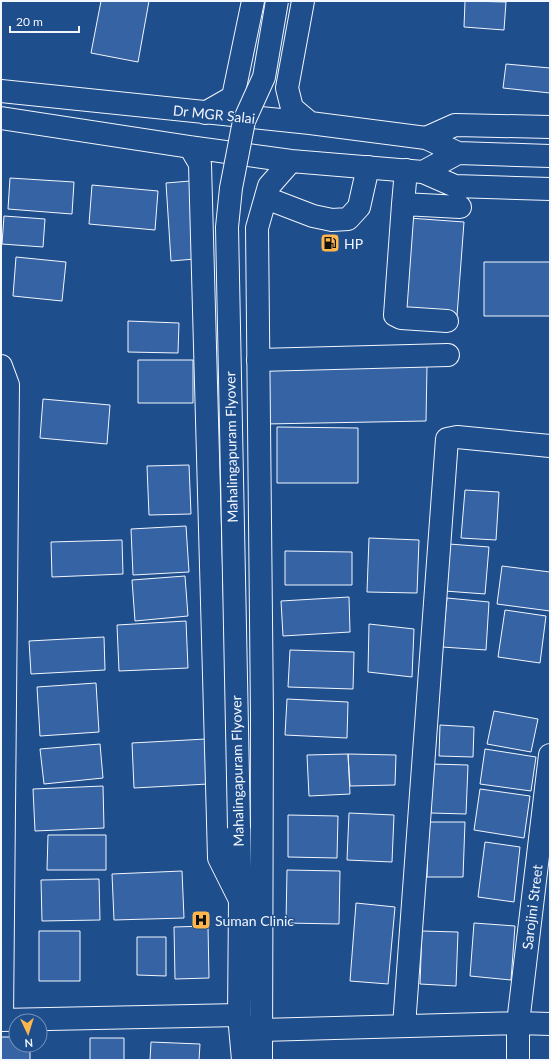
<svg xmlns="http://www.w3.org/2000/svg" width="551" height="1061" font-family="Lato,sans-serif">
<rect width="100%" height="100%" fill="#1f4e8c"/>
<path fill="#3563a3" stroke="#f2f6ff" d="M101 1H149L138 62 91 53Z
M465 1 506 2 504 30 464 27Z
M506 64 550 68V93L503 88Z
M10 178 74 182 72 214 8 209Z
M190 181 195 259 171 261 166 183Z
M92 185 158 191 155 230 89 224Z
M4 216 45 219 43 247 2 244Z
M409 218 464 222 457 316 401 312Z
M16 257 66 262 62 301 13 296Z
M484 262H550V316H484Z
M128 321 179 323 178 353 128 352Z
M138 360H193V403H138Z
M427 366 426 421 265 424 264 367Z
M43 399 110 405 107 444 40 438Z
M277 427 358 428V483H277Z
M189 465 191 514 149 515 147 466Z
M465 490 499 492 496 540 461 538Z
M186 526 189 572 133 575 131 529Z
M369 538 419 540 417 593 367 592Z
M122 540 123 574 52 577 51 542Z
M449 544 489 547 485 594 445 591Z
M285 551 352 552V585H285Z
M502 566 550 572V611L497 604Z
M185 576 188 616 135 621 132 580Z
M349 597 350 632 283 636 281 601Z
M447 598 489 602 486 650 442 647Z
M505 610 546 616 540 663 498 657Z
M186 621 188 668 119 671 117 625Z
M369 624 414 629 412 677 368 672Z
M104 637 105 670 31 674 29 641Z
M290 650 354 652 353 689 288 687Z
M96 683 99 732 40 736 37 687Z
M287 699 348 702 347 738 285 735Z
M494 711 538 719 531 752 487 744Z
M440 725 474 727 473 757 439 756Z
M206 739 208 784 134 788 132 743Z
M100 744 103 778 44 784 40 749Z
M485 749 536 757 531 791 480 784Z
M348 754 350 794 309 796 307 755Z
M348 754 396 755 395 785 350 786Z
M432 764 468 765 466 814 431 813Z
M103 786 104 828 35 831 33 789Z
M480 789 530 796 524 838 474 830Z
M349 813 394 815 392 862 347 860Z
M288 815 338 816 337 858 288 857Z
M429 822H465L463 877H427Z
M48 835H106V870H47Z
M485 842 520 847 514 902 478 897Z
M287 870 340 871 339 924 286 923Z
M182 871 184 918 114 920 112 874Z
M99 879 100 920 42 921 41 880Z
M356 903 395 907 388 984 350 981Z
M474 923 515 926 511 980 470 976Z
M208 926 209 978 175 979 174 927Z
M39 931H80V981H39Z
M422 931 458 932 456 986 420 984Z
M137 937H166V976L137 975Z
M1 1037H16V1045H30V1060H1Z
M90 1038H124V1060H90Z
M151 1042 200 1044 199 1060H150Z"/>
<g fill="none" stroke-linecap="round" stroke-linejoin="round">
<g stroke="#f2f6ff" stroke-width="24">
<path id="minor" d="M426 138 455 125 550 127
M406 170 403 204 395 315 401 318 447 321
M423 172 455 186 550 189
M266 198 313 216 332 220 348 219 359 207 368 167
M403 204 460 207
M258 360 448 355
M1 366 8 385 2 1020
M1 1020 239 1015
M404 1026 447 439 457 437 550 446
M261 1030 518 1023 550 1024
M518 1060V1023L550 755"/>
</g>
<g stroke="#f2f6ff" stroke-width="24">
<path id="major" d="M303 1 287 88 292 108 310 123
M1 91 310 123 426 138 458 153 550 156
M205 113 233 97 253 1
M1 118 190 147 291 161 423 172 458 153
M190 147 200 164 219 858 240 900
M239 828 240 900 239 1015 243 1060
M261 1060 262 716 257 228 269 186 291 161"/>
</g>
<use href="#minor" stroke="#1f4e8c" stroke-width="22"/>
<use href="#major" stroke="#1f4e8c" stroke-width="22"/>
<g stroke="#f2f6ff" stroke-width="24" stroke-linecap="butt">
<path id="major-bridge" d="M239 828 227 227 231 188 244 121 264 77 277 1"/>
</g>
<use href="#major-bridge" stroke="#1f4e8c" stroke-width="22"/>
</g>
<defs>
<g id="fuel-square" transform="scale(1)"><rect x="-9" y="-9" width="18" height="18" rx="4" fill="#ffb74d" stroke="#1f4e8c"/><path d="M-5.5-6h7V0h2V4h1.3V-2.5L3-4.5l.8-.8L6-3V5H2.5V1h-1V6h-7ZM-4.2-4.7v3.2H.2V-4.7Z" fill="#111"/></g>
<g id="hospital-square" transform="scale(1)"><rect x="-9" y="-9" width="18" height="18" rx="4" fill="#ffb74d" stroke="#1f4e8c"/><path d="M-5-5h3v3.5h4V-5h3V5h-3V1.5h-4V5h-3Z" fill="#111"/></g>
</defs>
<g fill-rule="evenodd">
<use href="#fuel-square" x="330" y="243"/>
<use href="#hospital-square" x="201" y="920"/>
</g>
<g text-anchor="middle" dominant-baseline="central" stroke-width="3" stroke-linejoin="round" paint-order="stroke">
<g font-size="14" fill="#f2f6ff" stroke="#1f4e8c">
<text transform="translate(214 114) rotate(6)">Dr MGR Salai</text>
<text transform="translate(231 447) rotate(-91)">Mahalingapuram Flyover</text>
<text transform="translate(237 771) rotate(-91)">Mahalingapuram Flyover</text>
<text transform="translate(532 907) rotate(-83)">Sarojini Street</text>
</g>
<g font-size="14" fill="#f2f6ff" stroke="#1f4e8c" text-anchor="start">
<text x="344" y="243">HP</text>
<text x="215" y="920">Suman Clinic</text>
</g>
</g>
<rect width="551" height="1061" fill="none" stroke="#f2f6ff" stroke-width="4"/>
<g transform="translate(28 1033) rotate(176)"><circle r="19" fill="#1f4e8c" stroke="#7391ba"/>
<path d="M0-3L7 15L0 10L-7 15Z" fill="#ffb74d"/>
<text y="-6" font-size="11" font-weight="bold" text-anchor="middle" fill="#f2f6ff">N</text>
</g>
<path d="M10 26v6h69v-6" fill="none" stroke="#f2f6ff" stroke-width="2"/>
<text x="16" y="26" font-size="12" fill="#f2f6ff" stroke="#1f4e8c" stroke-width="3" paint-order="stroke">20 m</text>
</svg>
